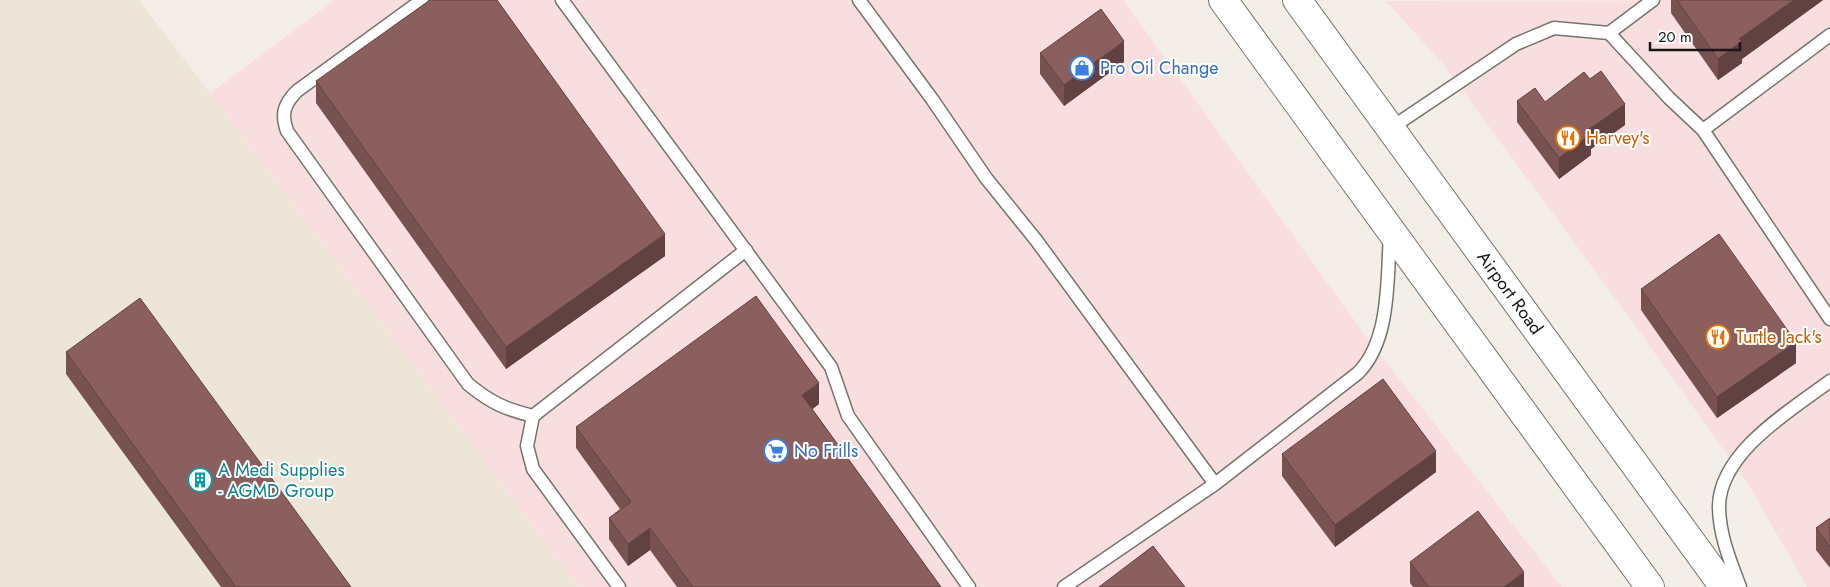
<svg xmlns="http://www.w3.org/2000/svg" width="1830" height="587" font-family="Jost,sans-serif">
<rect width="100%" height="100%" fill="#f3efe8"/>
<path fill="#f9dee0" d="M334 0H1123L1365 335 1562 587H578L210 93Z
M1830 0V587H1807L1748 484 1631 320 1443 64 1386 1Z"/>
<path fill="#ede5d7" d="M0 0H139L210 93 578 587H0Z"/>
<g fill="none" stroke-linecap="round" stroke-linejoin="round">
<g stroke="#77746d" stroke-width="15">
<path id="service" d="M422 0 297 91C284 104 281 114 287 131L468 384C491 403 505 409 533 416
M562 0 831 367 848 416 969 587
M859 0 932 99 986 178 1036 240 1215 484 1064 587
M1653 0 1609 33 1669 98 1703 130 1830 319
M1391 128 1516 44 1554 28 1609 33
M1703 130 1830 35
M1215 484 1358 373C1391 340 1387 277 1390 234
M619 587 533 469 527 446 533 416 746 250
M1740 587C1730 561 1719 534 1719 506 1720 452 1791 410 1830 381"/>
</g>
<g stroke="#77746d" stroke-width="30">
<g id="secondary">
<path d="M1223 0 1650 587"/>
<path id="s1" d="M1297 0 1724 587"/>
</g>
</g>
<use href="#service" stroke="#fff" stroke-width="12"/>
<use href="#secondary" stroke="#fff" stroke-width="28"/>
</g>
<path fill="#785250" d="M1671 0H1823L1742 59V63L1718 80 1671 13Z
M1040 53 1124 62 1064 106 1040 74Z
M316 81 665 256 506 369 316 103Z
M1517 101 1545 102 1625 125 1591 149V155L1559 179 1517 122Z
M1641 289 1796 363 1717 418 1641 310Z
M66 352 351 587H221L66 374Z
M819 404 812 409 941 587H677L650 550 628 566 609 539V518L620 509 576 448V427Z
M1282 454 1436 472 1335 547 1282 476Z
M1830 518V568L1816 550V528Z
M1410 562 1524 587H1413L1410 583Z"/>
<path fill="#614241" d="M1794 0H1823L1742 59V63L1718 80V59L1739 39Z
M1124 41V62L1064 106V85Z
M1625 104V125L1591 149V155L1559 179V158L1588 130Z
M665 234V256L506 369V347Z
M1796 342V363L1717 418V397Z
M819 383V404L802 417V395Z
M1436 451V472L1335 547V525Z
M650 528V550L628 566V544Z
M1524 572V587H1504Z"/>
<path fill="#8b5f5d" stroke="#614241" d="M430 0H497L665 234 506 347 316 81Z
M1677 0H1794L1739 39 1742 41 1718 59Z
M1101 9 1124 41 1064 85 1040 53Z
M1601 71 1625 104 1588 130 1591 134 1559 158 1517 101 1535 88 1545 102 1584 72 1590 79Z
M1719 234 1796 342 1717 397 1641 289Z
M756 296 819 383 802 395 941 587H693L650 528 628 544 609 518 631 502 576 427Z
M140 298 351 587H236L66 352Z
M1383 379 1436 451 1335 525 1282 454Z
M1478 511 1524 572 1504 587H1429L1410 562Z
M1830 518V547L1816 528Z
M1153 546 1185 587H1099Z"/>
<defs>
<g id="shop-ring" transform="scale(1.25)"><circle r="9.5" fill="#fff" stroke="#3f7fe0" stroke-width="1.5"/><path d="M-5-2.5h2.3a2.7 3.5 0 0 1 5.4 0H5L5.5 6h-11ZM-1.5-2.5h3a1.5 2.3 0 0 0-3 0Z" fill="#3f7fe0"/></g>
<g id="restaurant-ring" transform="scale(1.25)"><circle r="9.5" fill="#fff" stroke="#e8710a" stroke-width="1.5"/><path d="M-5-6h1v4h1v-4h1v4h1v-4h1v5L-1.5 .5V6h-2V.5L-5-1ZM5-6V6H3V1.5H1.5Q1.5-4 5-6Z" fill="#e8710a"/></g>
<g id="supermarket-ring" transform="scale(1.25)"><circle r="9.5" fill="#fff" stroke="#3f7fe0" stroke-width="1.5"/><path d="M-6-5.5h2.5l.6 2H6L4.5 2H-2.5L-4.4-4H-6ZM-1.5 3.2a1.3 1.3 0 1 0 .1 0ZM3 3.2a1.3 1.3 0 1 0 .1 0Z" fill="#3f7fe0"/></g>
<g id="building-ring" transform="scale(1.25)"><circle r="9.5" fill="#fff" stroke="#0f9aa8" stroke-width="1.5"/><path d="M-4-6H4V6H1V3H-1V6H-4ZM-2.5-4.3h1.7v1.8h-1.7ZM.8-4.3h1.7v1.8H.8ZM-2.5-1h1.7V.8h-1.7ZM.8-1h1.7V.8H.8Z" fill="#0f9aa8"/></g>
</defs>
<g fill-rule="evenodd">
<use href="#shop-ring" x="1082" y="68"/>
<use href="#restaurant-ring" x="1568" y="138"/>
<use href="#restaurant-ring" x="1718" y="337"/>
<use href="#supermarket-ring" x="776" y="451"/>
<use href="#building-ring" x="200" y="480"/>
</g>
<g text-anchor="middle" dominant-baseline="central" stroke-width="4" stroke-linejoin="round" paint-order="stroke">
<g font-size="18" fill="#366cbe" stroke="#fff" text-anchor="start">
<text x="1100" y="68">Pro Oil Change</text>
<text x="794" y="451">No Frills</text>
</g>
<g font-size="18" fill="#c56008" stroke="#fff" text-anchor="start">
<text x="1586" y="138">Harvey's</text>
<text x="1736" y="337">Turtle Jack's</text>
</g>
<g font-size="18" fill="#181715" stroke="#fff">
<text stroke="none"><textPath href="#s1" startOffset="362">Airport Road</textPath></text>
</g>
<g font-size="18" fill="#0d838f" stroke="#fff" text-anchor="start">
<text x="218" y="470">A Medi Supplies<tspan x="218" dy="21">- AGMD Group</tspan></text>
</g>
</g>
<path d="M1650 42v8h90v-8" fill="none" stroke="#181715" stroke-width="2.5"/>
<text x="1658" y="42" font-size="15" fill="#181715" stroke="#ffffff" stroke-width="4" paint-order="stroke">20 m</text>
</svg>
